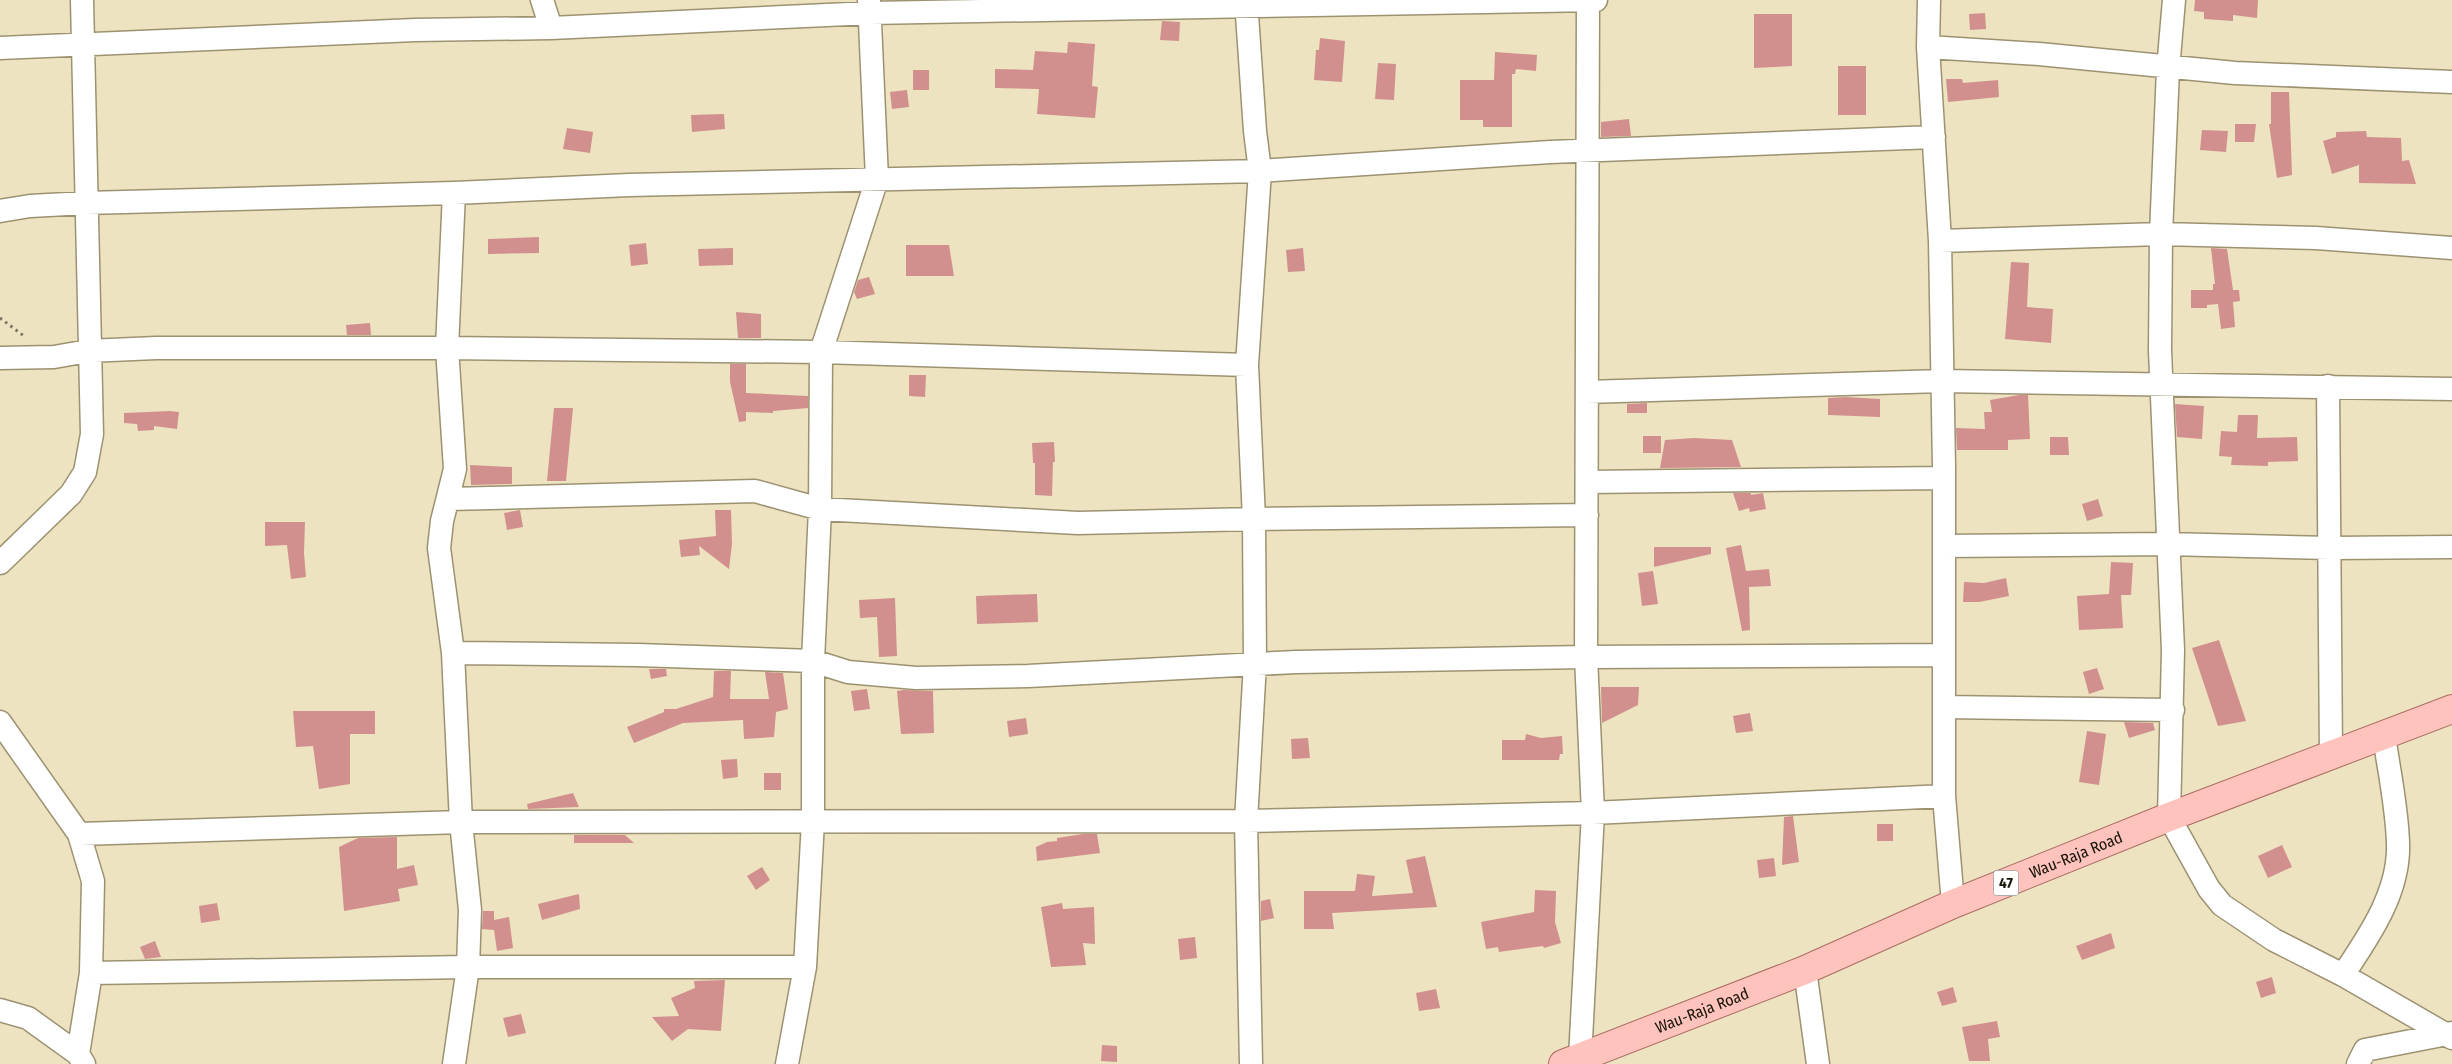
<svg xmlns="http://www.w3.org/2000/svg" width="2452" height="1064" font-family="'Fira Sans Condensed',sans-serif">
<rect width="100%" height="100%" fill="#ede3c1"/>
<path fill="#d1908d" d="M2195 0H2258L2257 18 2233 15V21L2204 19V12L2194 11Z
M1985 13 1986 29 1970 30 1969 14Z
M1754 14H1792V66L1754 68Z
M1162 21 1180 22 1179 41 1160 40Z
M1320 38 1345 41 1342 82 1314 80 1316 50H1319Z
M1068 42 1095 44 1092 86 1098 87 1095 118 1037 114 1039 89 995 88V69L1033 70 1035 51 1067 53Z
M1495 52 1537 55 1536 71 1516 69 1515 74H1512V127H1483V120H1460V80H1494Z
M1378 63 1396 64 1394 100 1375 99Z
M1838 66H1866V115H1838Z
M913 70H929V90H913Z
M1946 79H1962L1963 83 1998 80 1999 97 1948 102Z
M907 90 909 107 892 109 890 92Z
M2271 92H2289L2292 175 2277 178 2269 124H2271Z
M724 114 725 129 692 132 691 115Z
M1629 119 1631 136 1601 137V122Z
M2235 124H2256L2254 142H2235Z
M567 128 593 132 590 153 563 149Z
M2202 130 2228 131 2226 152 2200 150Z
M2366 131 2367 137 2401 138 2402 161 2409 160 2416 184 2359 183V165L2332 174 2323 141 2336 137V132Z
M539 237V253L488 254V239Z
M646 243 648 264 631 266 629 245Z
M906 245H949L954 276H906Z
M733 248V265L699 266 698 249Z
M1303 248 1305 271 1288 272 1286 250Z
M2211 248 2227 249 2233 290H2239L2240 301 2233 302 2235 327 2221 329 2218 304 2207 305V308H2191V290H2213V284H2215Z
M2011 262 2029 263 2027 307 2053 309 2051 343 2005 339Z
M869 277 875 294 857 299 854 292 858 280Z
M736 312 761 314V338H738Z
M370 323 371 335H347L346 325Z
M730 364H746V393L808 396V408L773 411V413L746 412V421L739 422 730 382Z
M909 375H926L925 397 909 396Z
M2019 395H2028L2030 439 2008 440V450H1957L1956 428 1985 429 1984 412H1992L1990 400Z
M1845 397 1880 399V417L1828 415V398Z
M1647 403V413H1627V404Z
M2175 404 2204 406 2202 439 2177 437Z
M554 408H573L566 481H547Z
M170 411 179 412 177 429 154 426V430L138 431 137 424 124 423V413Z
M2238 415H2258L2257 438 2297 437 2298 461 2268 462V466L2231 465 2232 457 2219 456 2221 431 2237 432Z
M1643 436H1661V453H1643Z
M2050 437H2068L2069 455H2050Z
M1694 438 1732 440 1741 467 1660 468 1665 440Z
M1054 442 1055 462H1053L1052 496 1035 495V463H1033L1032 443Z
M470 465 512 467V484L471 485Z
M1733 493H1751V495L1763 493 1766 509 1750 512 1749 508 1739 511Z
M2098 499 2103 516 2087 521 2082 504Z
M520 510 523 527 507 530 504 513Z
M715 510H731L732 544 729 569 699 546 700 555 681 557 679 540 716 536Z
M265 522H305L304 553 306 577 291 579 287 545 265 546Z
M1741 545 1746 571 1769 569 1771 586 1749 587 1750 630 1742 631 1726 548Z
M1654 547H1711V554L1654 567Z
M2111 562 2133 563 2131 595H2121L2123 628 2079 630 2077 596 2109 594Z
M1653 571 1658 604 1642 606 1638 573Z
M2006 578 2009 596 1979 602H1963L1964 582 1984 583Z
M1037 594 1038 622 977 624 976 596Z
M895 598 897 656 879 657 877 617 860 618 859 600Z
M2219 640 2246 721 2218 726 2192 648Z
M2097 668 2104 689 2089 694 2083 672Z
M649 669H666L667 676 651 679Z
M714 671H731L730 699H769L765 672 783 673 788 709 776 712 774 737 744 739 743 720 683 723 634 743 627 727 664 712V709H676L713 697Z
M1601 687H1639L1638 705 1602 723Z
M867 689 870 709 854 711 851 691Z
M903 690 933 691 934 733 901 734 897 691Z
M293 711H375V734H350V784L319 789 313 746 296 747Z
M1750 713 1753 731 1736 733 1733 716Z
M1026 718 1028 734 1009 737 1007 721Z
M2124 722 2153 723 2155 730 2129 738Z
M2087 731 2106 734 2099 785 2079 782Z
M1526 734 1541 738 1562 736 1563 754H1560L1559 760H1502V740H1525Z
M1308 738 1310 758 1292 759 1291 739Z
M737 759 738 777 723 779 721 760Z
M764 773H781V790H764Z
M573 793 579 807 528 809 527 804Z
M1793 816 1799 862 1782 865 1784 817Z
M1877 824H1893V841H1877Z
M1083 834H1097L1100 853 1037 861 1036 847 1047 842 1057 841V838Z
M574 835H625L634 843H574Z
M397 837V869L414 865 418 885 398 889 400 901 344 911 339 847 358 838Z
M2282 845 2292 867 2268 878 2258 856Z
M1425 856 1437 907 1332 913 1334 929H1304V891H1355L1357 874 1375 876 1372 896 1413 893 1406 860Z
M1774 858 1776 876 1759 878 1757 860Z
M762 867 770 880 756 890 747 876Z
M1535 890 1556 891 1555 922 1561 943 1544 948 1543 946 1499 952 1498 947 1486 949 1481 922 1534 912Z
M579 894 580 909 542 920 538 904Z
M1270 899 1274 918 1261 921V901Z
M217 903 220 920 201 923 199 906Z
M1062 903 1063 909 1094 907 1095 944 1083 943 1086 965 1051 967 1041 907Z
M483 911H494V920L509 917 513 948 497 951 494 930 482 929Z
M2111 933 2115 948 2082 960 2076 946Z
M1195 937 1197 958 1180 960 1178 939Z
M155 941 161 957 145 959 140 947Z
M2272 977 2276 993 2261 998 2256 982Z
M725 980 721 1031 688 1029 672 1041 652 1017 679 1016 671 998 695 988 694 981Z
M1953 987 1957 1002 1942 1006 1937 992Z
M1436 989 1440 1008 1419 1011 1416 993Z
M521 1014 526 1033 508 1037 503 1018Z
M1997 1021 2000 1037 1988 1039 1990 1061H1969L1962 1027Z
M1102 1045 1117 1046V1062L1101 1061Z"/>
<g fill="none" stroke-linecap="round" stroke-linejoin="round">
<g stroke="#9c9272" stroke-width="25">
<path id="minor" d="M542 0 551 28
M1246 0 1255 131 1260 171 1247 365 1254 519 1255 663 1246 821 1251 1064
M1929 0 1928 47 1940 241 1944 467V796L1953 904
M2174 0 2168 69 2161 234 2160 351 2173 650 2169 817 2209 889 2222 905 2274 940 2343 975 2452 1038
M1928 47 2039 54 2235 73 2452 82
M0 48 415 30 551 28 870 13 1596 0
M454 193 447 348 455 469 442 521 439 548 453 653 461 822 470 910 468 967 454 1064
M0 211 30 206 86 203 454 193 629 185 1260 171 1550 152 1934 137
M1940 241 2161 234 2316 238 2452 248
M0 358 54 357 88 351 156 348H447L821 352 1247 365
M2328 386 2331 756
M1587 392 1942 381 2452 389
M1587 482 1944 478
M449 499 755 491 820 509 1078 523 1254 519 1587 515
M1944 546 2167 544 2330 548 2452 547
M0 563 71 494 85 472 92 434 82 0
M453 653 637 655 813 661 848 672 916 678 1028 676 1296 662 1586 657 1943 655
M1944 707 2173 710
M0 722 79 834 93 881 91 973 78 1054
M79 834 461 822 1246 821 1593 813 1944 796
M1805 970 1818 1064
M91 973 468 967H805
M2343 975C2369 936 2400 892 2398 843 2397 807 2389 771 2384 736
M0 1010 28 1018 78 1054 84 1064
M1580 1058 1593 813 1586 657 1588 0
M787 1064 805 967 813 821V661L820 509 821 352 877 179 869 0
M2358 1064 2365 1050 2452 1033"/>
</g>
<g stroke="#ac6c61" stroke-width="30">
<g id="primary">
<path id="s1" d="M1563 1064 1805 970 1953 904 2169 817 2452 709"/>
</g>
</g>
<path stroke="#7c7660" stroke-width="3" stroke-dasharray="2.5 4" stroke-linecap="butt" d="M0 318 24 336"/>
<use href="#minor" stroke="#fff" stroke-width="22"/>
<use href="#primary" stroke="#fdc3bc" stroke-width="28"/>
</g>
<g text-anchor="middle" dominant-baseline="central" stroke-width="5" stroke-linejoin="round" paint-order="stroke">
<rect fill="#fff" stroke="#5d5b53" stroke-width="1" x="1993.5" y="870.5" width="25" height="25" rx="4"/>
<g font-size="15" font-weight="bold" fill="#181509">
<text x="2006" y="883">47</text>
</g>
<g font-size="16" fill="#181509" stroke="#fff">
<text stroke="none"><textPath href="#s1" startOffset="554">Wau-Raja Road</textPath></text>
<text stroke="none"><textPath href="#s1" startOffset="149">Wau-Raja Road</textPath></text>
</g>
</g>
</svg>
